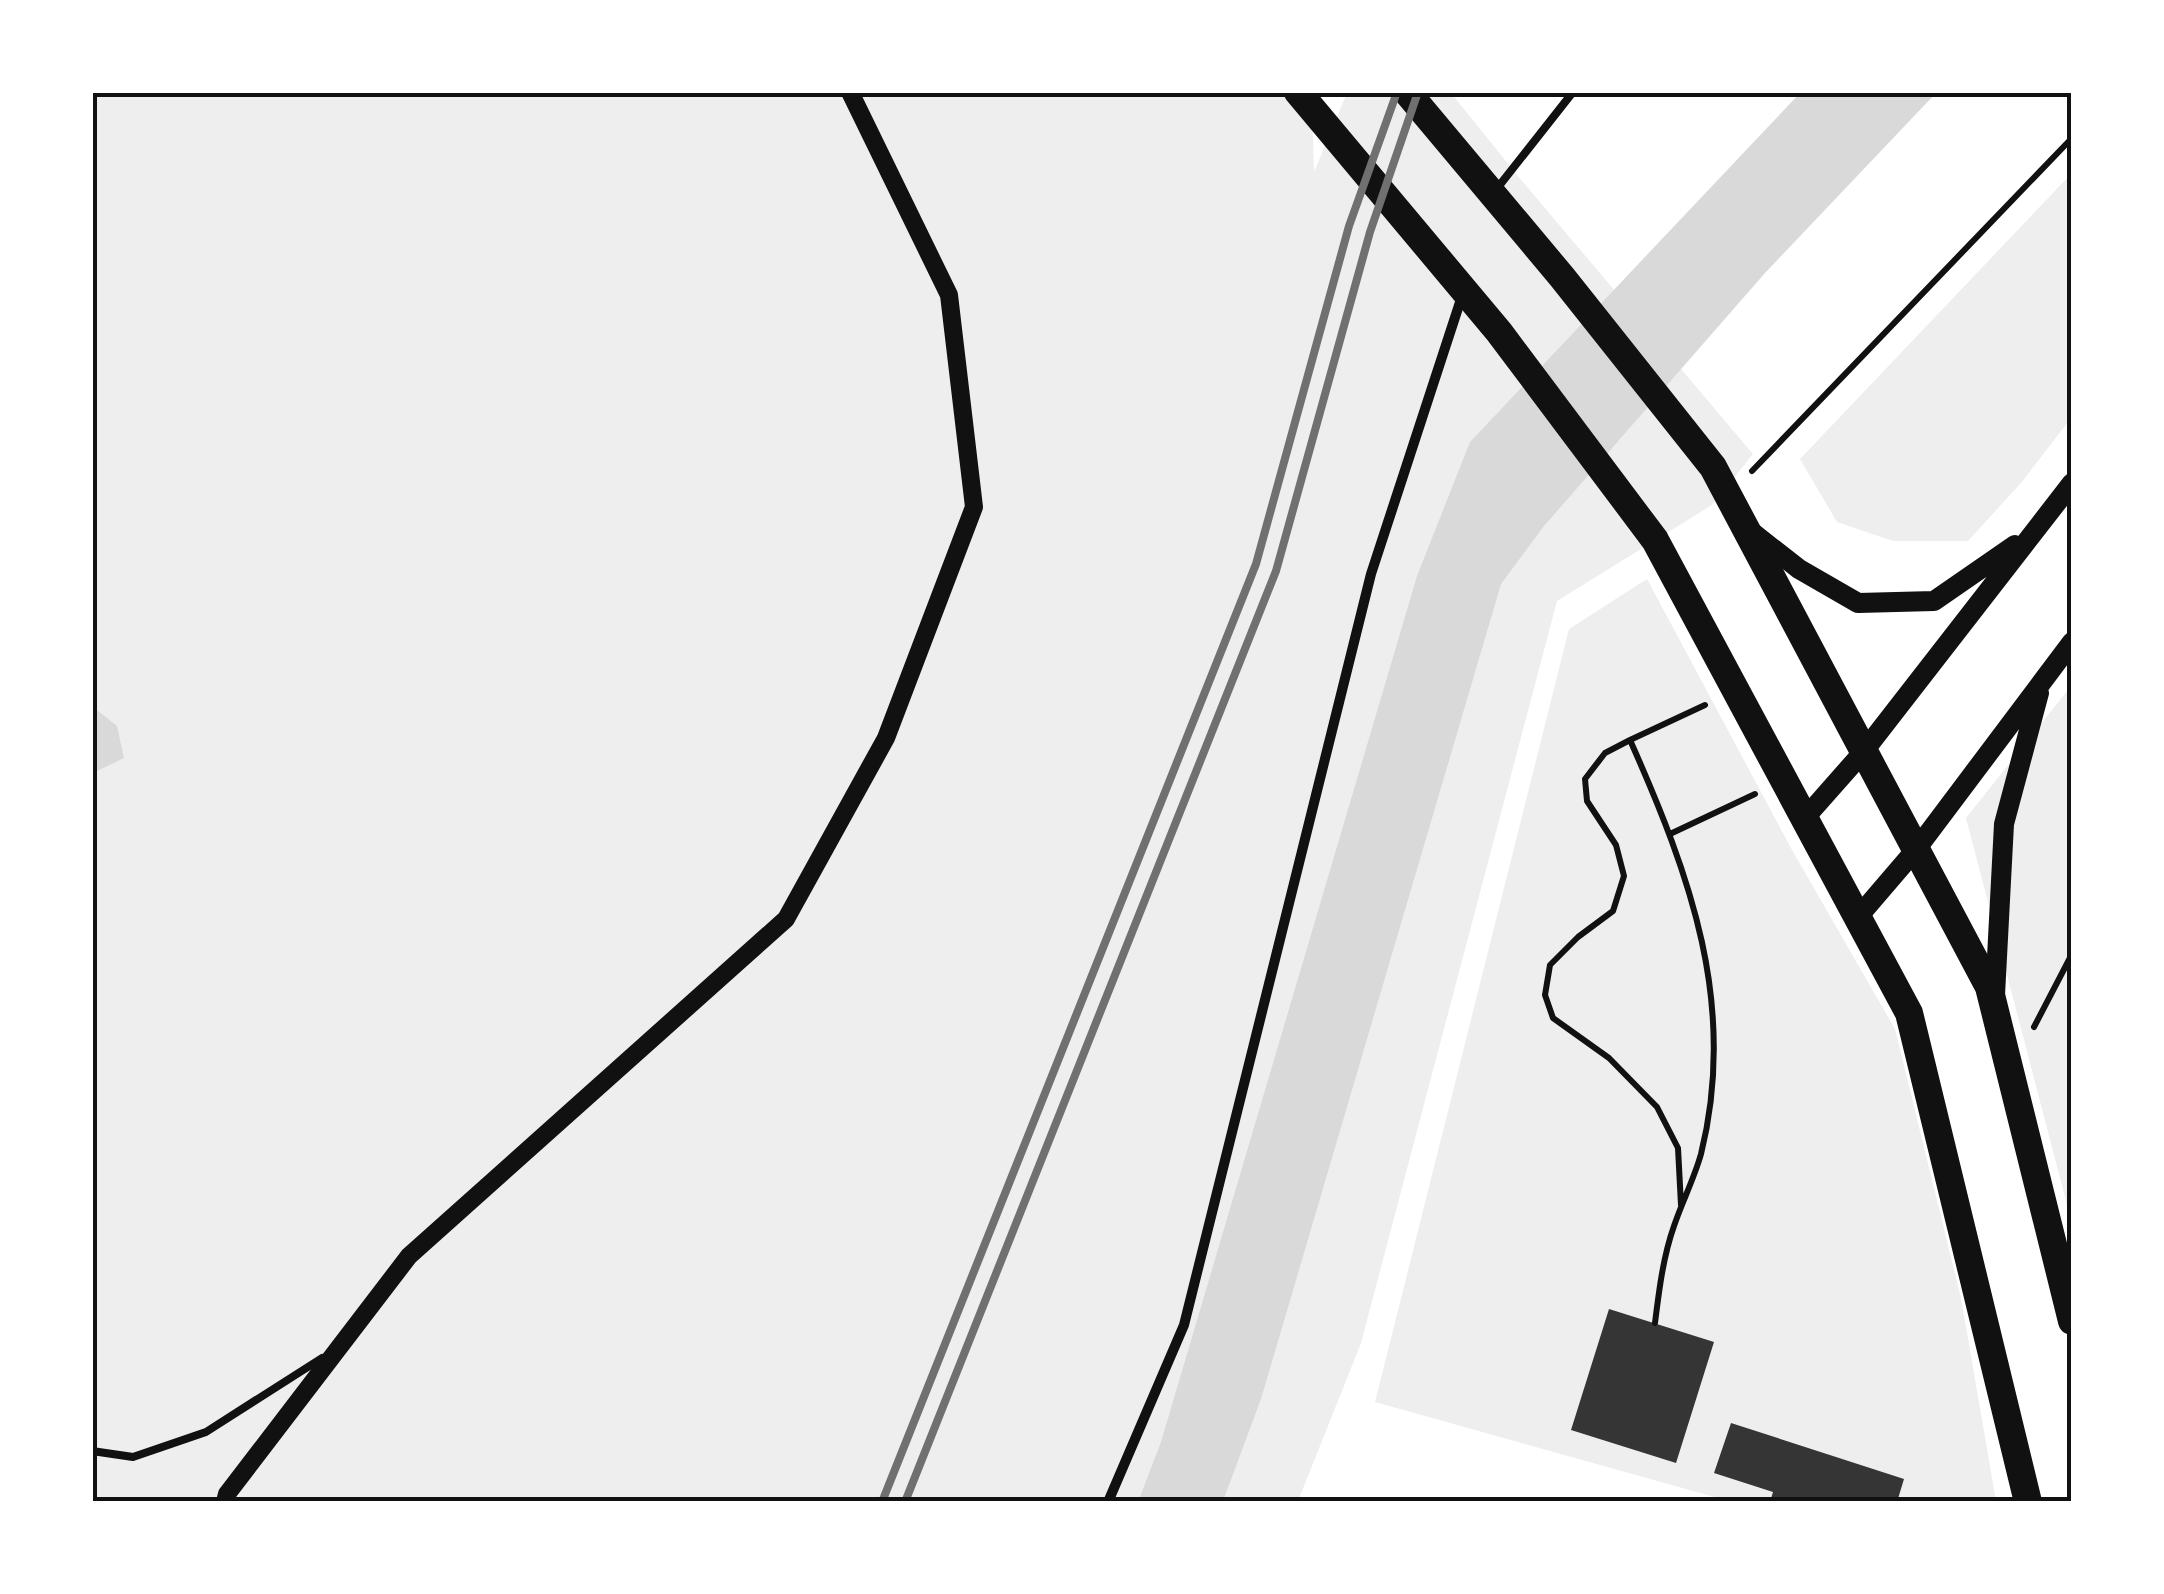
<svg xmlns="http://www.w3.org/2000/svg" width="2164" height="1594" font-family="'IBM Plex Sans',sans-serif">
<rect width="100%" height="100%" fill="#fff"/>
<path fill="#eee" d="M92 93H1298L1312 109 1314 172 1347 93H1451L1522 181 1753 454 1712 505 1557 601 1361 1343 1298 1501H93Z
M2071 174V418L2021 483 1968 541H1893L1837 522 1800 459Z
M1647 579 1792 850 1895 1029 1961 1298 1996 1501H1729L1375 1402 1569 629Z
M2071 686V1220L1966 818Z"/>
<path fill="#d9d9d9" d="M1800 93H1936L1765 273 1544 526 1501 584 1261 1399 1223 1501 1138 1502 1161 1442 1417 576 1470 442Z
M93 707 117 726 124 758 93 773Z"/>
<path fill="#353535" d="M1609 1309 1714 1342 1676 1463 1571 1430Z
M1731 1423 1904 1479 1897 1502H1770L1773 1492 1714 1473Z"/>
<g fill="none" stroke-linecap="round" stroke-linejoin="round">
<path stroke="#111" stroke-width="6" d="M1752 471 2072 138
M1630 740 1605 753 1585 779 1587 801 1616 845 1624 876 1613 911 1578 937 1550 965 1545 995 1553 1018 1609 1058 1657 1107 1678 1148 1681 1205
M1670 834 1755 794
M2034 1027 2072 954
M1655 1323C1659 1291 1663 1257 1674 1226 1682 1202 1694 1179 1701 1154 1738 1005 1690 875 1630 740L1705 705"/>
<path stroke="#111" stroke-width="8" d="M1495 191 1573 92
M92 1451 133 1457 206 1432 322 1358"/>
<path stroke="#111" stroke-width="10" d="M1108 1502 1184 1325 1371 574 1462 296"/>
<path stroke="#111" stroke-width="18" d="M225 1502 227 1494 409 1256 786 919 886 738 974 507 949 295 850 92"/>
<path stroke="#111" stroke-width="20" d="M1753 533 1799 569 1858 603 1934 601 2015 545
M1804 819 1864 751 2072 483
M1858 917 1918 847 2072 642
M1995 995 2004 824 2039 693"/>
<path stroke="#111" stroke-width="28" d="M1298 92 1499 332 1655 540 1909 1013 2028 1502
M1407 92 1562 277 1713 467 1989 987 2072 1321"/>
<path stroke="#707070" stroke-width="8" d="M882 1502 1256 564 1349 226 1397 92
M905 1502 1276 571 1370 232 1418 92"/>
</g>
<rect width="2164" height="1594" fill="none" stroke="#ffffff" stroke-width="190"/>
<rect x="95" y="95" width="1974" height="1404" fill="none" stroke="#111" stroke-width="4"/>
</svg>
